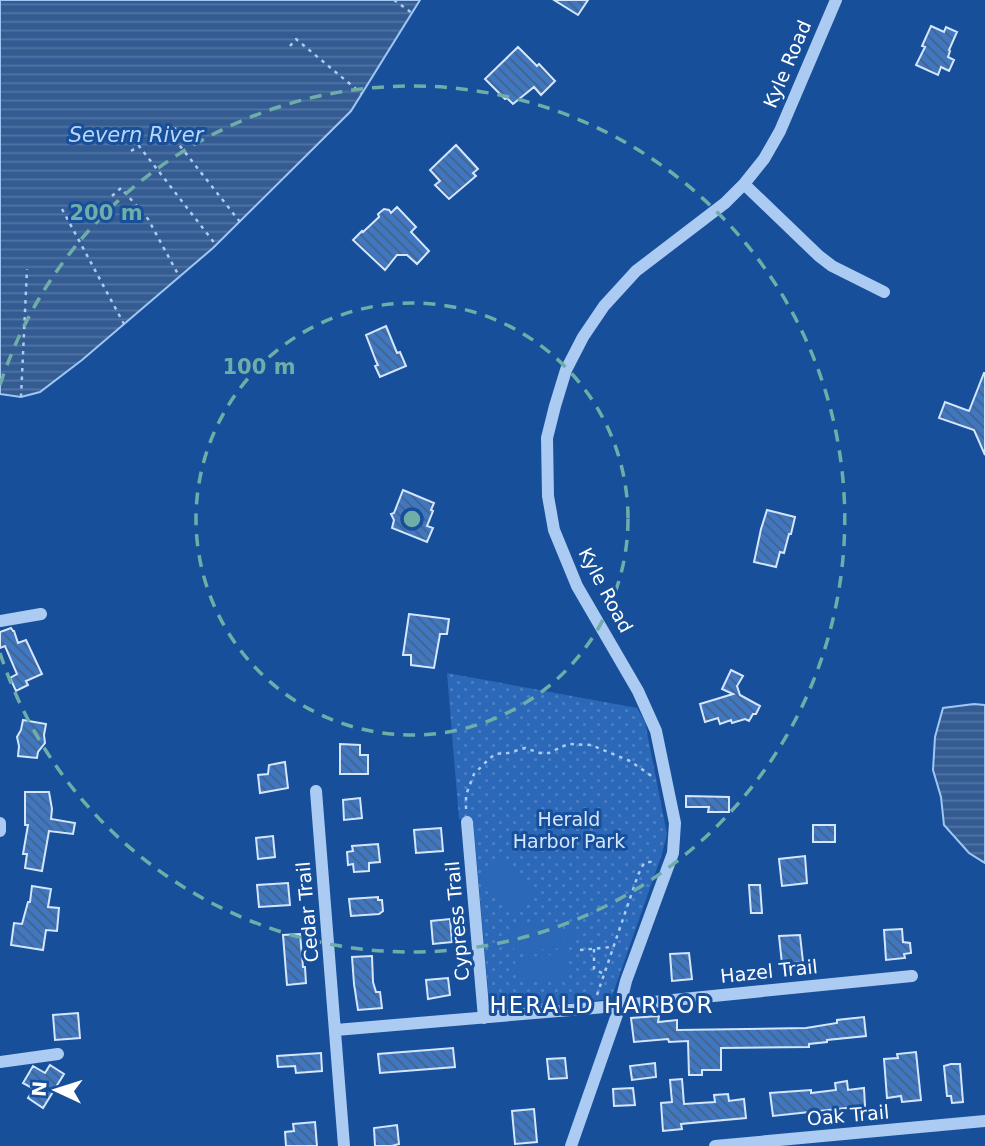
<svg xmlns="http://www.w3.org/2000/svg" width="985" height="1146" font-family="'DejaVu Sans',sans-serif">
<defs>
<pattern id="park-dots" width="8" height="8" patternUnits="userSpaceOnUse" patternTransform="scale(1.75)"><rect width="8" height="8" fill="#2b68b8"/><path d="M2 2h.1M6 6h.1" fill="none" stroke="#4b7fc3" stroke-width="1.8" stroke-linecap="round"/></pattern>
<pattern id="water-rules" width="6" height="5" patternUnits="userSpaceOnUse" patternTransform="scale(1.75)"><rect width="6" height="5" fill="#345c93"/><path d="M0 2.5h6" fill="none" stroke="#5274a3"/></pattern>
<pattern id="building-back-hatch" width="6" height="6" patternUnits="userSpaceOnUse" patternTransform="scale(1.75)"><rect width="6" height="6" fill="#4077c1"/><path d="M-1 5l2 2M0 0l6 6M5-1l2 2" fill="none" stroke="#466286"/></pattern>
</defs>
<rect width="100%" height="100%" fill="#174f9a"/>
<path fill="url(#park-dots)" d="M447 673 637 708 645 722 667 834 662 854 611 999 490 1011 473 819H459Z"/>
<path fill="#2b68b8" d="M503 858 535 894 514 912 481 876Z
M563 923V929L572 928 573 941 564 942 565 948 514 951V946H505L504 933H512V927Z
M565 954 567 979 517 982 515 958Z"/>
<path fill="url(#water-rules)" stroke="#9fc6f4" stroke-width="2" d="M0 0H420L351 111 213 248 82 360 40 392 21 397 0 394Z
M974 704 985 705V863L969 853 944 825 941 797 933 770 935 737 943 708Z"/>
<path fill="url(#building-back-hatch)" stroke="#d4e6fc" stroke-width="2" d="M554 0H588L578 15Z
M931 26 944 32 946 27 957 32 949 50 950 51 948 57 954 60 949 71 941 67 938 75 916 65 925 47 922 46Z
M518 47 537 66 539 64 555 81 541 95 534 87 513 104 507 98 505 99 485 79Z
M456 145 478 169 473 173 476 176 449 199 435 185 440 181 430 170Z
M397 207 416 227 411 232 429 251 417 264 407 255H397L385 270 353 240 362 231 363 232 379 217 378 214 384 209 389 210 391 213Z
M386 326 397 353 400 352 406 366 380 377 375 366 378 365 376 361 366 335Z
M984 373H985V455L974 430 939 418 945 402 969 411Z
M403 490 434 503 431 510 433 511 427 526 433 528 427 542 392 528 394 520 391 514 394 513Z
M767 510 795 517 791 534H789L784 553 780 552 776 567 754 562 761 529Z
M409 614 449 619 447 634H440L434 668 411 665V655H403Z
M11 628 13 631H14L18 643 26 640 42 674 26 681 28 685 16 691 10 678 17 674 5 646 0 648V632Z
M731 670 743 676 737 686 740 695 760 706 756 714H753L749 721 745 719 732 723 731 720 720 724 718 718 705 722 700 704 733 694 722 689Z
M23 720 46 724 44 735 45 743 38 752 37 758 18 756 19 746 17 737 21 730Z
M340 744 360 745V755H368V774H340Z
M285 762 288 788 260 793 258 775 268 774 269 765Z
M25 792H49L52 809 51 819 75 823 73 834 49 831 42 871 25 868 27 854H23L28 825H25Z
M686 796 729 797V812H708L709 807H686Z
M360 798 362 818 344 820 343 800Z
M813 825H835V842H813Z
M441 828 443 851 416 853 414 830Z
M273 836 275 857 258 859 256 838Z
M378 844 380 862 369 863V871L354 872 353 864 348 865 347 852 353 851 352 846Z
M805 856 807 883 782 886 779 859Z
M288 883 290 905 259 907 257 885Z
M749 885H760L762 913H751Z
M32 886 51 889 48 907 59 908 57 931 46 930 43 950 11 945 14 923 22 924 28 902H30Z
M378 897V900H382L383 911 379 914 351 916 349 899Z
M450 919 452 942 433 944 431 921Z
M902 929 903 942 910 943 911 953 904 954 905 958 886 960 884 930Z
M300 934 303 967H305L306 983 287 985 283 935Z
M800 935 803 962 782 964 779 936Z
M689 953 692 979 672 981 670 954Z
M372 956 373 982 376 992H380L382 1008 358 1010 354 984 352 957Z
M448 978 450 995 428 999 426 980Z
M78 1013 80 1038 55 1040 53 1015Z
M659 1016 658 1022 677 1020V1030L806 1028 837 1023V1020L864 1017 866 1036 827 1040V1042L809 1044V1047L721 1048V1070H702V1075H689L688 1041 669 1042 668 1039 634 1042 631 1018Z
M453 1048 455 1067 380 1073 378 1054Z
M916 1052 921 1100 902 1102 901 1096 887 1098 884 1059 898 1058 897 1054Z
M321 1053 322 1071 296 1073 295 1066 278 1067 277 1056Z
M565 1058 567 1078 549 1079 547 1059Z
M655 1063 656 1077 632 1080 630 1066Z
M951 1064H960L963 1102 952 1103 951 1096H947L944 1066Z
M50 1065 64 1074 43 1108 28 1098 34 1089 23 1083 33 1066 45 1073Z
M682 1079 684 1104 715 1102 714 1095 728 1094 729 1101 744 1099 746 1118 681 1124 682 1129 663 1131 661 1103 672 1102 670 1080Z
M847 1081 848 1090 864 1088 865 1106 773 1116 770 1093 811 1090V1093L836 1090 835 1083Z
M633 1088 635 1105 614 1106 613 1089Z
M534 1109 537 1142 515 1144 512 1111Z
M315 1122 317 1146H286L285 1132 294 1131 293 1124Z
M397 1125 399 1144 392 1146H375L374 1128Z"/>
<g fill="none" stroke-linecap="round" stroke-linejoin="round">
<path stroke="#accbf2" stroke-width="2.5" stroke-dasharray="3.5 5" stroke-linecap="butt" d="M394 0 412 13
M290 46 296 39 362 94
M176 128 169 132 240 222
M131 151 139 146 216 245
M112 196 121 188 148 219 179 276
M62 209 124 324
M21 397 27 269
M466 809V795L474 774 488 760 495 754 508 753 525 748 540 753H549L568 744 591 745 630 761 653 777
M594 949V969L604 974
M580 950 612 947
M597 995 638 875 644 863 655 861"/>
<path stroke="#accbf2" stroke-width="12" d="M744 184 819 256 832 266 884 292
M0 621 41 614
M316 791 344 1146
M467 822 484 1018
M0 823V831
M336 1030 594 1008 912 976
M0 1062 58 1054
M571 1146 620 1006 626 981 673 853 675 823 656 731 638 691 577 586 554 530 548 496 547 438 555 406 566 370 583 337 604 306 636 271 725 203 744 184 764 159 780 131 836 0
M715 1146 985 1121"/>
</g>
<g fill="none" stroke="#6fada8" stroke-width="3.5" stroke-dasharray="12 9">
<circle cx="412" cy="519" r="216"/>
<path d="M0 385A433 433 0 1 1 0 653"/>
</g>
<g text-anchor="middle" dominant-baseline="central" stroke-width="6" stroke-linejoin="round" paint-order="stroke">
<g font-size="19" fill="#fff" stroke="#174f9a">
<text transform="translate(787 64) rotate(-67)">Kyle Road</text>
<text transform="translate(606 590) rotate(62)">Kyle Road</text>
<text transform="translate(307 912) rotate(-95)">Cedar Trail</text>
<text transform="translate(457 921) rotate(-95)">Cypress Trail</text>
<text transform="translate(769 971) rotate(-6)">Hazel Trail</text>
<text transform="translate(848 1115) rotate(-5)">Oak Trail</text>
</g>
<g font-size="19" fill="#d4e6fc" stroke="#174f9a">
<text x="569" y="819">Herald<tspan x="569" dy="22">Harbor Park</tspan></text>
</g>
<g font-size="21" font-style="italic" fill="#b9d5f8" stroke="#174f9a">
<text x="136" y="135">Severn River</text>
</g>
<g font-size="23" letter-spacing="2" fill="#fff" stroke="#174f9a">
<text x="602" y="1005">HERALD HARBOR</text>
</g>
</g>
<circle cx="412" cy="519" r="10" fill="#6fada8" stroke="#174f9a" stroke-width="3.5"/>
<g font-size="21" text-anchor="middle" font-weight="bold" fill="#6fada8" stroke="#174f9a" stroke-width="6" stroke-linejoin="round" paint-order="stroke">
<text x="106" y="220">200 m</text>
<text x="259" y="374">100 m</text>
</g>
<g transform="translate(56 1090) rotate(274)" stroke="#174f9a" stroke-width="5" paint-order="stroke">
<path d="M0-5L12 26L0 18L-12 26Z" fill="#ffffff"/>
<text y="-10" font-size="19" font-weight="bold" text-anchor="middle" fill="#ffffff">N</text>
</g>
</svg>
